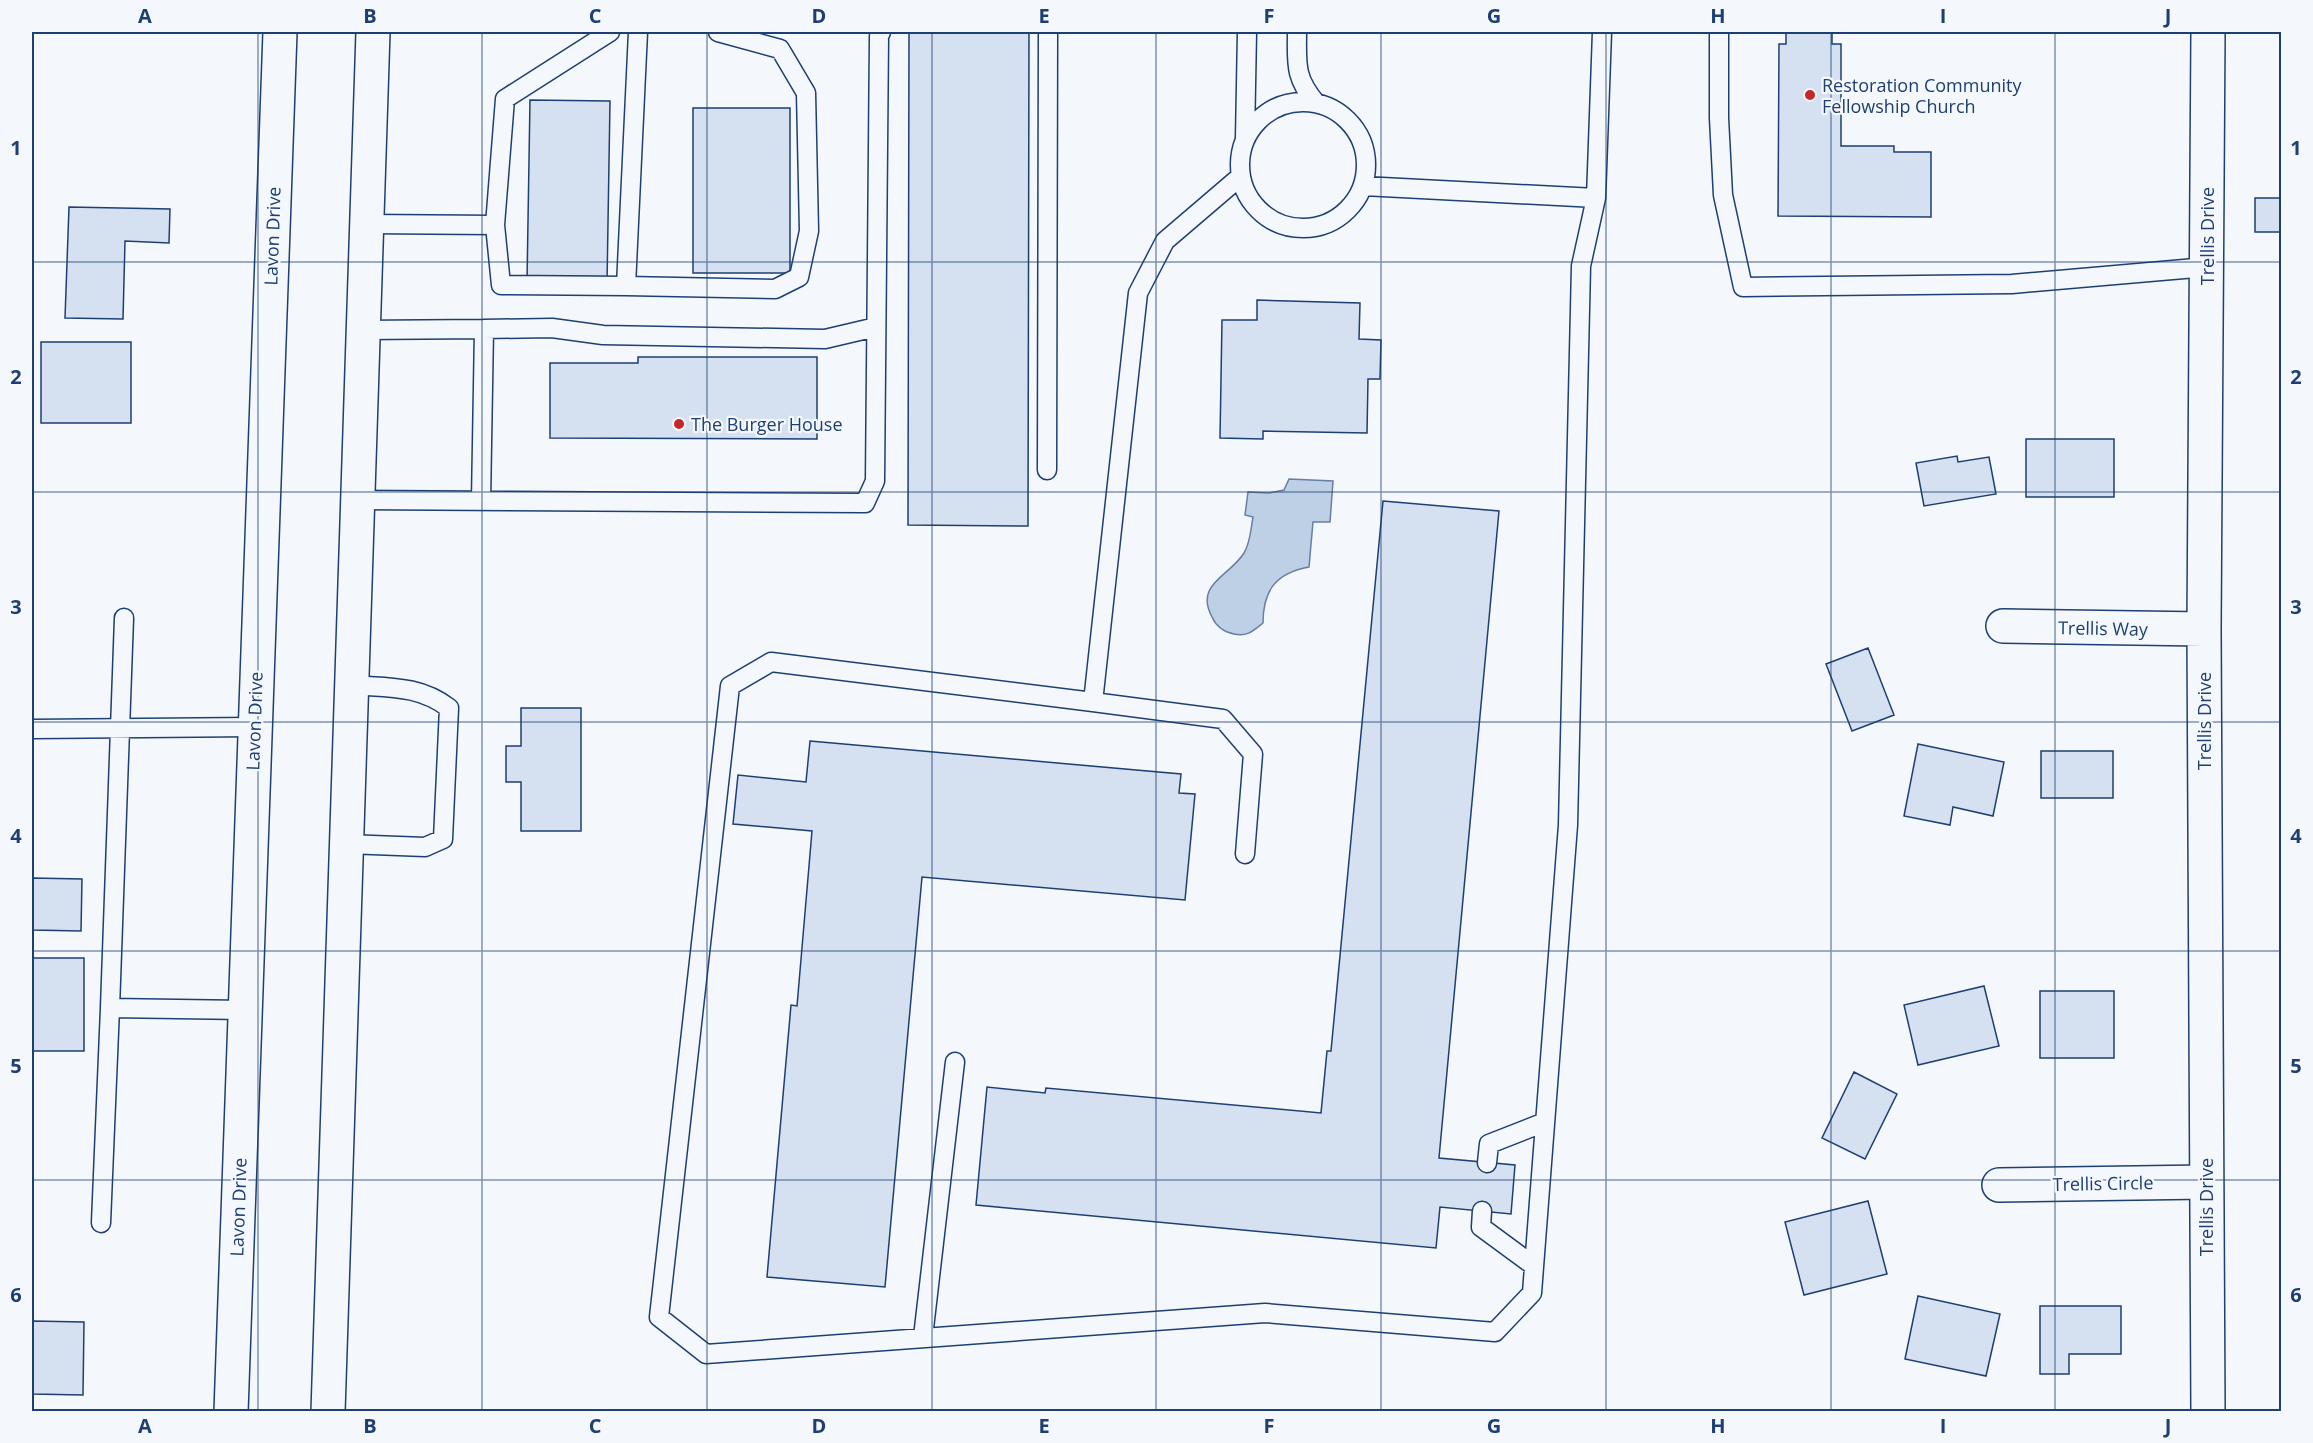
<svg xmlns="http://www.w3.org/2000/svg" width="2313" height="1443" font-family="'Open Sans',sans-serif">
<rect width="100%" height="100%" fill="#f4f7fb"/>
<path fill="#bed0e5" stroke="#687fa3" stroke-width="1.5" d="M1289 479 1333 481 1330 522H1313L1309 567C1276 573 1263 590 1263 623 1253 631 1247 637 1234 634 1224 632 1216 626 1212 617 1194 584 1230 576 1244 553 1250 544 1251 528 1253 517L1245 515 1248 492 1269 493 1284 490Z"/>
<path fill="#d5e0f0" stroke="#1d3f73" stroke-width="1.5" d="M909 32H1029L1028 526 908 525Z
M1786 32H1832V44H1841V146H1894V152H1931V217L1778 216 1779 44H1786Z
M530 100 610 101 607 284 527 282Z
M693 108H790V273H693Z
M2255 198H2282V232H2255Z
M69 207 170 209 169 243 125 241 123 319 65 318Z
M1257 300 1360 303 1359 339 1381 340 1380 379H1368L1367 433 1263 431V439L1220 438 1222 320H1257Z
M41 342H131V423H41Z
M638 357H817V439L550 438V363H638Z
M2026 439H2114V497H2026Z
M1957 456 1958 462 1989 457 1996 494 1924 506 1916 463Z
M1383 501 1499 511 1439 1158 1515 1165 1511 1214 1440 1207 1436 1248 976 1205 987 1087 1045 1093 1046 1088 1321 1113 1327 1051H1331Z
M1868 648 1894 715 1852 731 1826 664Z
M521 708H581V831H521V782H506V746H521Z
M810 741 1181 774 1179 793 1195 794 1185 900 922 877 885 1287 767 1277 791 1005 797 1006 812 831 733 824 738 775 806 782Z
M1918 744 2004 762 1993 816 1953 807 1950 825 1904 816Z
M2041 751H2113V798H2041Z
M32 878 82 879 81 931 32 930Z
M32 958H84V1051H32Z
M1984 986 1999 1046 1918 1065 1904 1005Z
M2040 991H2114V1058H2040Z
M1854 1072 1897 1094 1865 1159 1822 1138Z
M1868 1201 1887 1274 1804 1295 1785 1222Z
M1918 1296 2000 1314 1986 1376 1905 1359Z
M2040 1306H2121V1354H2069V1374H2040Z
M32 1321 84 1322 83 1395 32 1394Z"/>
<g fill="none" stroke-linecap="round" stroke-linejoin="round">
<g stroke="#1d3f73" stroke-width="21">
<path id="service" d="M638 32 626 286 775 289 799 277 809 231 806 93 780 49 718 32
M1297 32C1297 63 1294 77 1316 103
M1719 32V118L1723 195 1743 287 2012 284 2207 267
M1240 165a63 63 0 1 1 126 0a63 63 0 1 1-126 0Z
M1245 138 1247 32
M1241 176 1165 241 1138 293 1093 702 771 662 730 686 659 1317 706 1354 1265 1313 1495 1332 1532 1293 1568 825 1581 266 1596 198 1602 32
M1363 186 1596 198
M366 224 495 225 505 99 610 32
M495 225 501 285 626 286
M484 329 552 328 603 335 825 339 876 327
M362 330 484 329 481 501
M1047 470 1048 32
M357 500 865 503 875 481 879 36 881 32
M1093 702 1223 719 1253 754 1245 854
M32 729 254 727
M346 844 425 847 443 839 449 708C419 685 388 688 352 685
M110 1008 124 618
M1487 1163 1489 1144 1545 1122
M1482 1211 1481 1227 1534 1266
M101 1223 110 1008 245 1010
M923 1337 955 1062"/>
</g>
<g stroke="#1d3f73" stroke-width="36">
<path id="minor" d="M2003 626 2204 629
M1999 1185 2206 1182
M2208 1412 2204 629 2208 32"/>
</g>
<g stroke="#1d3f73" stroke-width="36">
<path id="primary" d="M231 1412 280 32
M328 1412 373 32"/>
</g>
<use href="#service" stroke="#f4f7fb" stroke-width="18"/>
<use href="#minor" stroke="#f4f7fb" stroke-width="33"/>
<use href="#primary" stroke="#f4f7fb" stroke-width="33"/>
</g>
<path fill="none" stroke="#1d3f73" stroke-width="1.5" stroke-opacity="0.55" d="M258 32V1412M482 32V1412M707 32V1412M932 32V1412M1156 32V1412M1381 32V1412M1606 32V1412M1831 32V1412M2055 32V1412M32 262H2282M32 492H2282M32 722H2282M32 951H2282M32 1180H2282"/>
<g fill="#c62828" stroke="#f4f7fb" stroke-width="2">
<circle cx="1810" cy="95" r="6"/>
<circle cx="679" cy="424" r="6"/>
</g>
<g text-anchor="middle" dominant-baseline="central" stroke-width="4.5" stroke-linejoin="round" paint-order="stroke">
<g font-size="18" fill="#1d3f73" stroke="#f4f7fb" text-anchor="start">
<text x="1822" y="85">Restoration Community<tspan x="1822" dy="21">Fellowship Church</tspan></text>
<text x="691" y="424">The Burger House</text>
</g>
<g font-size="18" fill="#1d3f73" stroke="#f4f7fb">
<text transform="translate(272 236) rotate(-88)">Lavon Drive</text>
<text transform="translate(2207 236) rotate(-90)">Trellis Drive</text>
<text transform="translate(2103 628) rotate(1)">Trellis Way</text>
<text transform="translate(254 721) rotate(-88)">Lavon Drive</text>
<text transform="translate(2204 721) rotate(-90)">Trellis Drive</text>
<text transform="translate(2103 1183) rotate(-1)">Trellis Circle</text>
<text transform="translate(238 1207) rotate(-88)">Lavon Drive</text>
<text transform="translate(2206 1207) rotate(-90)">Trellis Drive</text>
</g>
</g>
<rect width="2313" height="1443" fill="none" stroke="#f4f7fb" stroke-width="66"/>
<rect x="33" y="33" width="2247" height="1377" fill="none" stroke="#1d3f73" stroke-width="2"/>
<g font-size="20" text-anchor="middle" font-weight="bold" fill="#1d3f73">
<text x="145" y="23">A</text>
<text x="370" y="23">B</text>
<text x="595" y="23">C</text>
<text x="819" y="23">D</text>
<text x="1044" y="23">E</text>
<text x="1269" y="23">F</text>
<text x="1494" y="23">G</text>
<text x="1718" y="23">H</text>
<text x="1943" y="23">I</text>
<text x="2168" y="23">J</text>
<text x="16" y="155">1</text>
<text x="2296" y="155">1</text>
<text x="16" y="384">2</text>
<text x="2296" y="384">2</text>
<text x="16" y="614">3</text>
<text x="2296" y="614">3</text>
<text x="16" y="843">4</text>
<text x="2296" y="843">4</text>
<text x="16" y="1073">5</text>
<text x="2296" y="1073">5</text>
<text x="16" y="1302">6</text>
<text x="2296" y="1302">6</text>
<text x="145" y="1433">A</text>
<text x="370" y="1433">B</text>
<text x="595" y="1433">C</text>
<text x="819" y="1433">D</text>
<text x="1044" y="1433">E</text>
<text x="1269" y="1433">F</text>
<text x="1494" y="1433">G</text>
<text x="1718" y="1433">H</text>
<text x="1943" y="1433">I</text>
<text x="2168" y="1433">J</text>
</g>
</svg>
